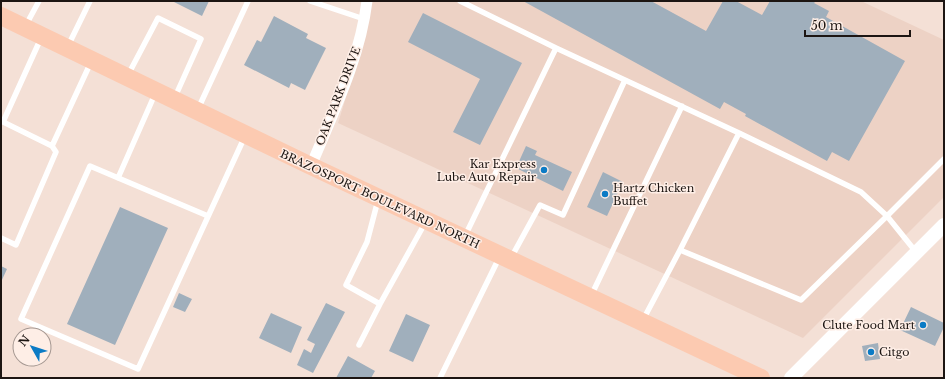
<svg xmlns="http://www.w3.org/2000/svg" width="945" height="379" font-family="'Libre Baskerville',serif">
<rect width="100%" height="100%" fill="#f4e0d6"/>
<path fill="#edd2c5" d="M371 1H861L944 40V197L803 338 338 123 360 52Z"/>
<path fill="#a0afbc" d="M172 1H209L202 16Z
M523 1H651L706 31 723 1H736L762 15 770 1H816L814 3 829 11 826 17 905 61 849 161 832 152 827 161 745 116 746 114 724 102 720 109Z
M423 13 522 63 480 145 453 132 480 79 408 42Z
M274 16 308 34 306 38 326 48 305 90 291 83 289 88 244 65 257 40 261 42Z
M526 146 537 151 535 155 572 172 563 191 516 168Z
M603 172 623 182 607 216 587 207Z
M120 207 168 228 115 345 67 324Z
M1 266 7 269 1 282Z
M179 293 192 299 185 312 173 307Z
M326 303 345 312 313 373 297 365 304 349 311 353 315 344 307 340Z
M911 307 944 323V327L935 346 900 330Z
M271 313 302 327 291 353 259 338Z
M406 314 430 325 413 362 389 351Z
M878 343 880 359 865 361 862 346Z
M348 356 375 371 371 378H336Z"/>
<g fill="none" stroke-linecap="round" stroke-linejoin="round">
<path stroke="#fff" stroke-width="5.5" d="M310 1 364 19
M460 1 556 48
M26 25 39 1
M68 46 90 1
M128 75 158 18 201 39 175 97
M198 109 248 1
M1 121 52 146 56 152 16 245 1 238
M3 122 41 38
M52 146 91 62
M118 178 155 94
M378 200 367 242 346 285 380 304 425 223
M208 216 90 166 21 319 138 369 245 136
M465 236 556 48 739 133
M916 252 887 216 944 159
M511 258 540 205 563 215 625 80
M591 296 682 106
M643 320 680 250 801 300 887 216 861 192 739 133 680 250
M359 345 380 304
M440 378 499 258"/>
<path stroke="#fff" stroke-width="11" d="M311 166C333 113 360 59 367 1"/>
<path stroke="#fff" stroke-width="14" d="M791 378 944 225"/>
<path stroke="#fccab1" stroke-width="18" d="M1 16 311 166 761 378"/>
</g>
<g fill="#0b7bc5" stroke="#feeee6" stroke-width="1.5">
<circle cx="544" cy="170" r="4"/>
<circle cx="605" cy="194" r="4"/>
<circle cx="923" cy="325" r="4"/>
<circle cx="871" cy="352" r="4"/>
</g>
<g text-anchor="middle" dominant-baseline="central" stroke-width="3" stroke-linejoin="round" paint-order="stroke">
<g font-size="11" fill="#1c1512" stroke="#feeee6">
<text transform="translate(338 96) rotate(-69)">OAK PARK DRIVE</text>
<text transform="translate(380 199) rotate(25)">BRAZOSPORT BOULEVARD NORTH</text>
</g>
<g font-size="11" fill="#1c1512" stroke="#feeee6" text-anchor="end">
<text x="536" y="164">Kar Express<tspan x="536" dy="13">Lube Auto Repair</tspan></text>
<text x="613" y="188" text-anchor="start">Hartz Chicken<tspan x="613" dy="13">Buffet</tspan></text>
<text x="915" y="325">Clute Food Mart</text>
<text x="879" y="352" text-anchor="start">Citgo</text>
</g>
</g>
<rect width="945" height="379" fill="none" stroke="#1c1512" stroke-width="4"/>
<g transform="translate(32 347) rotate(309)"><circle r="19" fill="#feeee6" stroke="#a49791"/>
<path d="M0-3L7 15L0 10L-7 15Z" fill="#0b7bc5"/>
<text y="-6" font-size="11" font-weight="bold" text-anchor="middle" fill="#1c1512">N</text>
</g>
<path d="M805 30v6h105v-6" fill="none" stroke="#1c1512" stroke-width="2"/>
<text x="811" y="30" font-size="12" fill="#1c1512" stroke="#feeee6" stroke-width="3" paint-order="stroke">50 m</text>
</svg>
